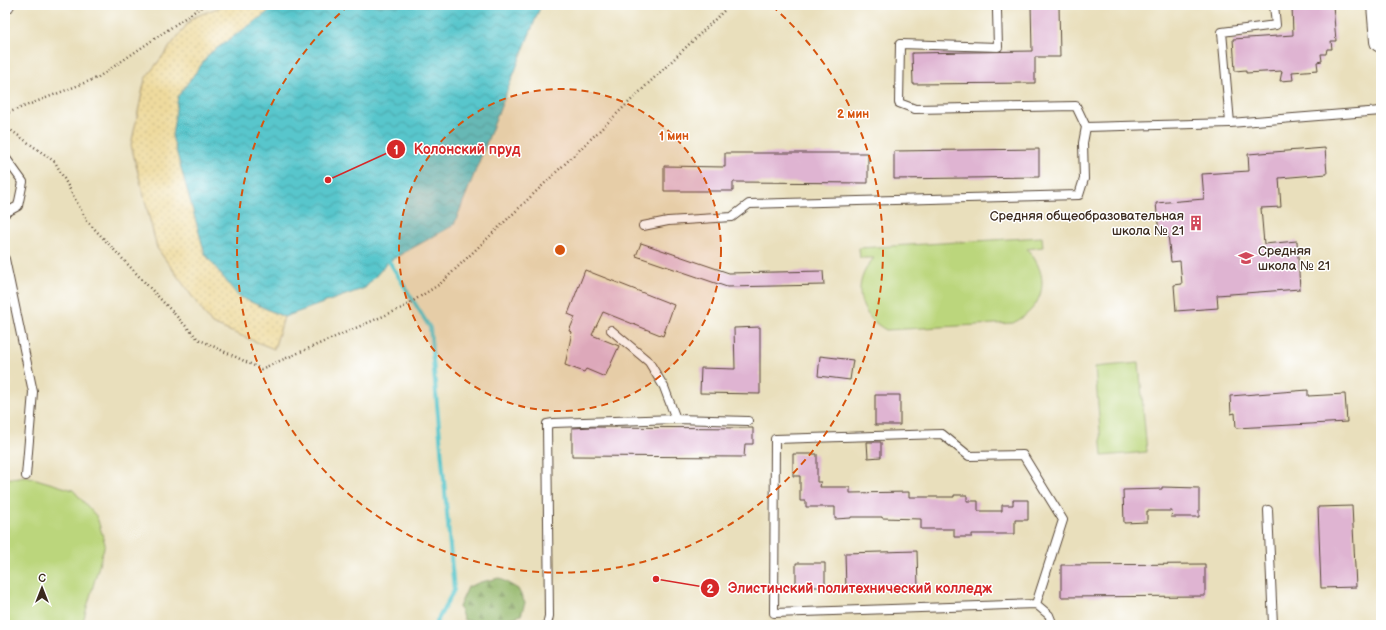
<svg xmlns="http://www.w3.org/2000/svg" width="1386" height="630" font-family="'Balsamiq Sans',sans-serif">
<defs>
<pattern id="forest-firs" width="22" height="20" patternUnits="userSpaceOnUse"><rect width="22" height="20" fill="#94b76b"/><path d="M5 1l3.5 6h-7zM16 11l3.5 6h-7z" fill="#7a9557"/></pattern>
<pattern id="sand-dots" width="8" height="8" patternUnits="userSpaceOnUse"><rect width="8" height="8" fill="#eeda9e"/><path d="M2 2h.1M6 6h.1" fill="none" stroke="#cdbb88" stroke-width="1.8" stroke-linecap="round"/></pattern>
<pattern id="water-waves" width="16" height="10" patternUnits="userSpaceOnUse"><rect width="16" height="10" fill="#58c6cc"/><path d="M0 5q4-4 8 0t8 0" fill="none" stroke="#4aa1a5"/></pattern>
</defs>
<rect width="100%" height="100%" fill="#fff"/>
<filter id="ink" filterUnits="userSpaceOnUse"><feTurbulence type="fractalNoise" baseFrequency=".025" numOctaves="2"/><feDisplacementMap in="SourceGraphic" scale="8" xChannelSelector="R" yChannelSelector="G"/><feConvolveMatrix kernelMatrix="1 2 1 2 8 2 1 2 1" color-interpolation-filters="sRGB"/></filter>
<filter id="wash" filterUnits="userSpaceOnUse"><feTurbulence type="fractalNoise" baseFrequency=".012" numOctaves="4" result="noise"/><feDisplacementMap in="SourceGraphic" scale="16" xChannelSelector="R" yChannelSelector="G"/><feGaussianBlur stdDeviation="0.9" result="paint"/><feColorMatrix in="noise" values="0 0 0 0 0 0 0 0 0 0 0 0 0 0 0 0 0 1.4 0 .05"/><feComposite in="paint" operator="in"/></filter>
<g filter="url(#wash)">
<rect width="100%" height="100%" fill="#e9dfbc"/>
<path fill="url(#forest-firs)" stroke="#687044" d="M499 578 518 589 525 603 521 615 493 625 464 620 459 607 468 587 481 582Z"/>
<path fill="url(#sand-dots)" stroke="#94825e" d="M225 5H261L269 12 210 53 238 296 284 317 274 349 212 324 157 248 131 145 145 79 192 18Z"/>
<path fill="#bbd67b" stroke="#7b804c" d="M1042 237 1043 247 1027 249C1051 275 1046 307 1013 323L886 330C857 314 851 283 874 258H860L859 248Z
M1139 363 1147 452 1102 456 1095 367Z
M26 476 73 490 97 517 105 544 82 625H5V479Z"/>
<path fill="url(#water-waves)" stroke="#4a7875" d="M278 5H541L454 225 389 261 365 288 284 317 238 296 205 254 172 136 178 96 210 53Z"/>
<g fill="none" stroke-linecap="round" stroke-linejoin="round">
<path stroke="#58c6cc" stroke-width="4" d="M389 261 430 328 454 590 435 625"/>
</g>
<g id="blocks">
<path fill="#dfb4d2" d="M1031 5H1059L1060 57H1035V83L913 84 912 53 1032 51Z
M1292 5H1333L1336 41H1331L1332 49H1327L1326 54H1321L1322 61 1317 62 1318 70 1292 72 1293 80 1280 81 1282 71 1246 73V70L1235 71 1233 39 1293 35Z
M1325 148 1327 174 1279 178 1281 207 1261 208 1264 244 1297 241 1300 289 1217 295 1218 308 1176 311 1174 285 1182 284 1180 261 1171 262 1168 234H1159L1156 203 1204 199 1202 174 1249 171 1248 154Z
M1039 149V177L894 179V151Z
M725 153H868V183L733 182V191H664V166L725 167Z
M641 243 729 273 823 271 824 285 727 287 636 256Z
M585 270 674 305 663 336 603 312 592 335 619 346 605 377 586 369 584 372 565 365 572 332 569 331 575 317 568 314Z
M760 327V394L700 393 701 368 735 369 734 328Z
M820 356 853 360 850 380 818 376Z
M1308 390V396L1345 394 1347 422 1236 428 1235 413 1231 414 1230 396Z
M875 395H900V425H875Z
M592 427 753 428V444H745L744 457 572 456V428Z
M867 442H881V457L868 458Z
M793 454H817V482H821L820 487H850V493L909 492V497H954V495H967V501H978V511H1002V505H1013V500H1028V520H1015V534H972V537H954V529H921V519L882 518V517H851V518L835 519V507H806V501H800V476H793Z
M1162 487 1199 488V517H1171L1172 511H1147V522L1124 523 1123 490 1162 489Z
M1352 506 1356 587 1321 588 1318 507Z
M917 551 918 588 846 590 845 553Z
M796 563H825V587H796Z
M1205 564V596L1061 597V565Z"/>
</g>
</g>
<g filter="url(#ink)">
<use href="#blocks" fill-opacity="0" stroke="#554536" stroke-width="1"/>
<g fill="none" stroke-linecap="round" stroke-linejoin="round">
<g stroke="#554536" stroke-width="10">
<path id="lane" d="M997 11 998 47 900 44 899 103 915 109 1076 106 1086 127
M1230 123 1222 32 1276 25 1274 5
M5 157 23 182 18 206 5 213
M643 226 668 221 732 217 749 204 1079 195 1084 179 1083 143 1086 127 1230 123 1381 111
M5 259 33 392 26 476
M611 330 649 362 664 387 676 419
M1268 510 1273 625
M1036 604 1063 520 1023 455 969 456 942 434 775 439 774 613 1036 604 1049 615 1053 625
M547 625 549 616 547 424 553 423 676 419 748 421"/>
</g>
<g stroke="#554536" stroke-width="18">
<path id="street" d="M5 5H6"/>
</g>
<g stroke="#554536" stroke-width="24">
<path id="secondary" d="M1378 5 1381 41"/>
</g>
<path stroke="#554536" stroke-width="2.5" stroke-dasharray="1 3" stroke-linecap="butt" d="M5 114 97 78 204 5
M5 126 55 162 87 221 198 339 261 369 402 308 440 284 730 5"/>
<use href="#lane" stroke="#fff" stroke-width="8"/>
<use href="#street" stroke="#fff" stroke-width="16"/>
<use href="#secondary" stroke="#fff" stroke-width="22"/>
</g>
</g>
<circle cx="560" cy="250" r="161" fill="#d7540e" fill-opacity=".12"/>
<g fill="none" stroke="#d7540e" stroke-width="2" stroke-dasharray="7 5">
<circle cx="560" cy="250" r="161"/>
<path d="M772 6A323 323 0 1 1 348 6"/>
</g>
<defs>
<g id="building-bare" transform="scale(1.2)"><path d="M-4-6H4V6H1V3H-1V6H-4ZM-2.5-4.3h1.7v1.8h-1.7ZM.8-4.3h1.7v1.8H.8ZM-2.5-1h1.7V.8h-1.7ZM.8-1h1.7V.8H.8Z" fill="#d1495b" stroke="#fff" stroke-width="2.5" paint-order="stroke"/></g>
<g id="school-bare" transform="scale(1.2)"><path d="M0-5L7-2L0 1L-7-2ZM-4 1L0 2.5L4 1V4Q0 6-4 4Z" fill="#d1495b" stroke="#fff" stroke-width="2.5" paint-order="stroke"/></g>
</defs>
<g fill-rule="evenodd">
<use href="#building-bare" x="1196" y="223"/>
<use href="#school-bare" x="1246" y="258"/>
</g>
<g text-anchor="middle" dominant-baseline="central" stroke-width="3" stroke-linejoin="round" paint-order="stroke">
<g font-size="13" fill="#3b2a1e" stroke="#fff" text-anchor="end">
<text x="1184" y="216">Средняя общеобразовательная<tspan x="1184" dy="15">школа № 21</tspan></text>
<text x="1258" y="251" text-anchor="start">Средняя<tspan x="1258" dy="15">школа № 21</tspan></text>
</g>
</g>
<circle cx="560" cy="250" r="6" fill="#d7540e" stroke="#fff" stroke-width="2"/>
<g font-size="12" text-anchor="middle" font-weight="bold" fill="#d7540e" stroke="#fff" stroke-width="3" stroke-linejoin="round" paint-order="stroke">
<text x="853" y="118">2 мин</text>
<text x="674" y="140">1 мин</text>
</g>
<path fill="none" stroke="#d62828" stroke-width="1.5" d="M328 180L396 149M656 579L710 588"/>
<g fill="#d62828" stroke="#fff" stroke-width="1.5">
<circle cx="328" cy="180" r="4"/>
<circle cx="656" cy="579" r="4"/>
<circle cx="396" cy="149" r="10"/>
<circle cx="710" cy="588" r="10"/>
</g>
<g font-size="12" text-anchor="middle" font-weight="bold" fill="#fff">
<text x="396" y="154">1</text>
<text x="710" y="593">2</text>
</g>
<g font-size="14" text-anchor="middle" font-weight="bold" fill="#d62828" stroke="#fff" stroke-width="3" stroke-linejoin="round" paint-order="stroke">
<text x="467" y="154">Колонский пруд</text>
<text x="860" y="593">Элистинский политехнический колледж</text>
</g>
<rect width="1386" height="630" fill="none" stroke="#fff" stroke-width="20"/>
<g transform="translate(42 588)" stroke="#ffffff" stroke-width="3" paint-order="stroke">
<path d="M0-3L7 15L0 10L-7 15Z" fill="#3b2a1e"/>
<text y="-6" font-size="11" font-weight="bold" text-anchor="middle" fill="#3b2a1e">С</text>
</g>
</svg>
